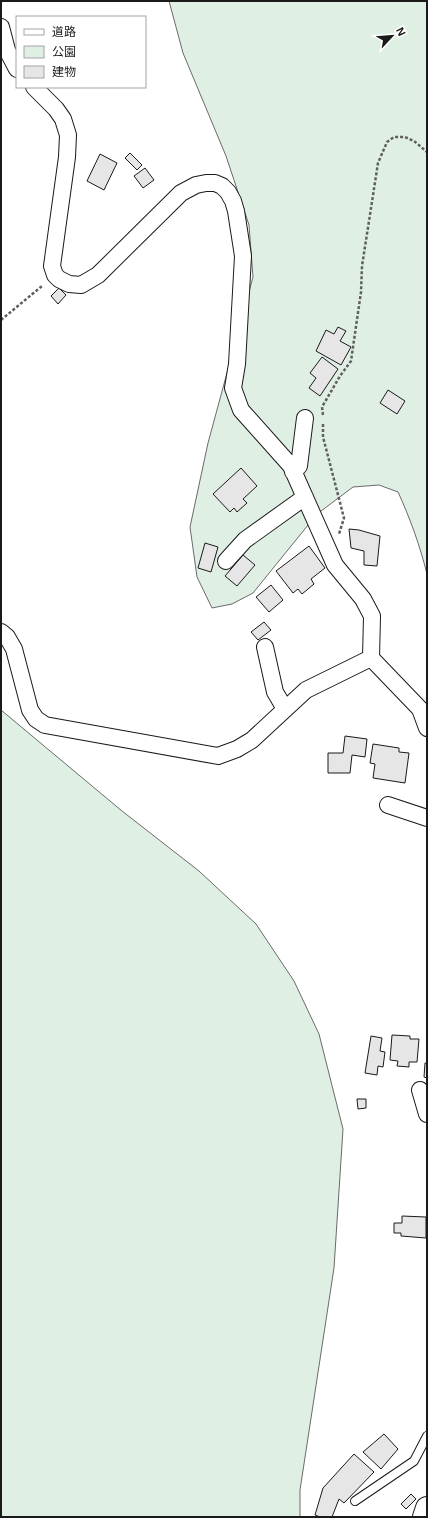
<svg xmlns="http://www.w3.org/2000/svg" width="428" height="1518" font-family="Arial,'Noto Sans JP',sans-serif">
<rect width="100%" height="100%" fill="#fff"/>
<path fill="#e0efe3" stroke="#6a6a6a" d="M169 1H427V574C420 546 410 518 398 492L379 485 353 487 317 514 253 593 232 604 212 608 197 577 190 527 208 443 253 277 249 225 226 156 183 53Z
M1 710 122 811 199 871 256 924 294 981 319 1034 343 1129 334 1268 300 1490V1517H1Z"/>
<path fill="#e6e6e6" stroke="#1a1a1a" d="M130 153 142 165 137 170 125 158Z
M100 154 117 163 104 190 87 181Z
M145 168 154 180 143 188 134 176Z
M59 288 66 295 58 304 51 296Z
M338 327 346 331 340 341 351 347 341 365 316 351 326 330 334 334Z
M322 357 338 369 320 396 309 388 316 378 310 373Z
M388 390 405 401 397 414 380 403Z
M241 468 257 486 243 499 247 503 237 512 234 508 230 512 213 494Z
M349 529 359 530 380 536 377 566 364 565V551L351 548Z
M205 543 218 547 211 572 198 568Z
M309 546 325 568 311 579 314 584 302 594 298 589 293 593 276 571Z
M243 555 255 565 237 586 225 576Z
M271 585 283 600 269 612 256 597Z
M264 622 271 630 258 640 251 632Z
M345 736 367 739 365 757 352 755 350 773H328V753H343Z
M373 744 399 748V752L409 753 405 783 373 778 375 764 370 763Z
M392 1035 410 1036V1039H419L417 1062H409V1067L397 1066 398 1061 390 1060Z
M371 1036 382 1038 380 1051 385 1052 383 1067 378 1066 377 1075 365 1073Z
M425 1063H427V1078L424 1077Z
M357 1099H366V1108L358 1109Z
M402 1216 426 1217V1238L401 1236V1233H394V1223H402Z
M384 1434 398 1449 381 1469 363 1452Z
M354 1454 374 1472 344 1503 339 1499 332 1517H320L315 1515 323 1488Z
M411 1494 416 1499 406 1509 401 1504Z"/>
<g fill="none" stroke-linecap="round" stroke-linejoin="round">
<g stroke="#1a1a1a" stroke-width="10">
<path id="service" d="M355 1501 414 1461 427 1436"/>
</g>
<g stroke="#1a1a1a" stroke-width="18">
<path id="minor" d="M1 27 7 50 17 69
M34 87 56 109 63 119 68 135 67 157 52 266 55 275 59 279 69 284 81 285 98 275 181 193 196 185 206 183H215L222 186 228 192 233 201 236 211 243 256 237 364 233 388 241 410 291 466 335 565 363 599 372 616 371 658 420 709 427 728
M293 472 299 466 305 418
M226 561 245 540 305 497
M1 632 7 637 14 649 30 710 36 719 45 725 218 756 237 749 252 740 306 690 371 658
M265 647 275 692 285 709
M388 805 427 818
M420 1090 427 1114"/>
</g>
<g stroke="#1a1a1a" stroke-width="24">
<path id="trunk" d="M424 1517 427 1508"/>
</g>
<path stroke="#5f5f5f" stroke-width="2.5" stroke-dasharray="3 2" stroke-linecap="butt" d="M1 320 42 286
M323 415 322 407 340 376 351 361 361 292 362 266 378 163 387 142 394 137H405L414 141 427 152
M323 424V437L344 518 339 534"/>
<use href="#service" stroke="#fff" stroke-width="8"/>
<use href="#minor" stroke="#fff" stroke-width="16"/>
<use href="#trunk" stroke="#fff" stroke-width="22"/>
</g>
<rect width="428" height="1518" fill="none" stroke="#1a1a1a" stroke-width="4"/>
<rect x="16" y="16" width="130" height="72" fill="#ffffff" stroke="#a3a3a3"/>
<rect x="24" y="29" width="20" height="6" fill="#ffffff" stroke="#a3a3a3"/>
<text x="52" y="36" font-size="12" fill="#1a1a1a">道路</text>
<rect x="24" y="46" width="20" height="12" fill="#e0efe3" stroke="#a3a3a3"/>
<text x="52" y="56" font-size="12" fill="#1a1a1a">公園</text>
<rect x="24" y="66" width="20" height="12" fill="#e6e6e6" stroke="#a3a3a3"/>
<text x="52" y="76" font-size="12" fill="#1a1a1a">建物</text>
<g transform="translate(392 36) rotate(64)" stroke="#ffffff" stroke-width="3" paint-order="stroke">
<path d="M0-3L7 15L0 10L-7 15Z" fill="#1a1a1a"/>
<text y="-6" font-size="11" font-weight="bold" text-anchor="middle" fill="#1a1a1a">N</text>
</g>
</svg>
